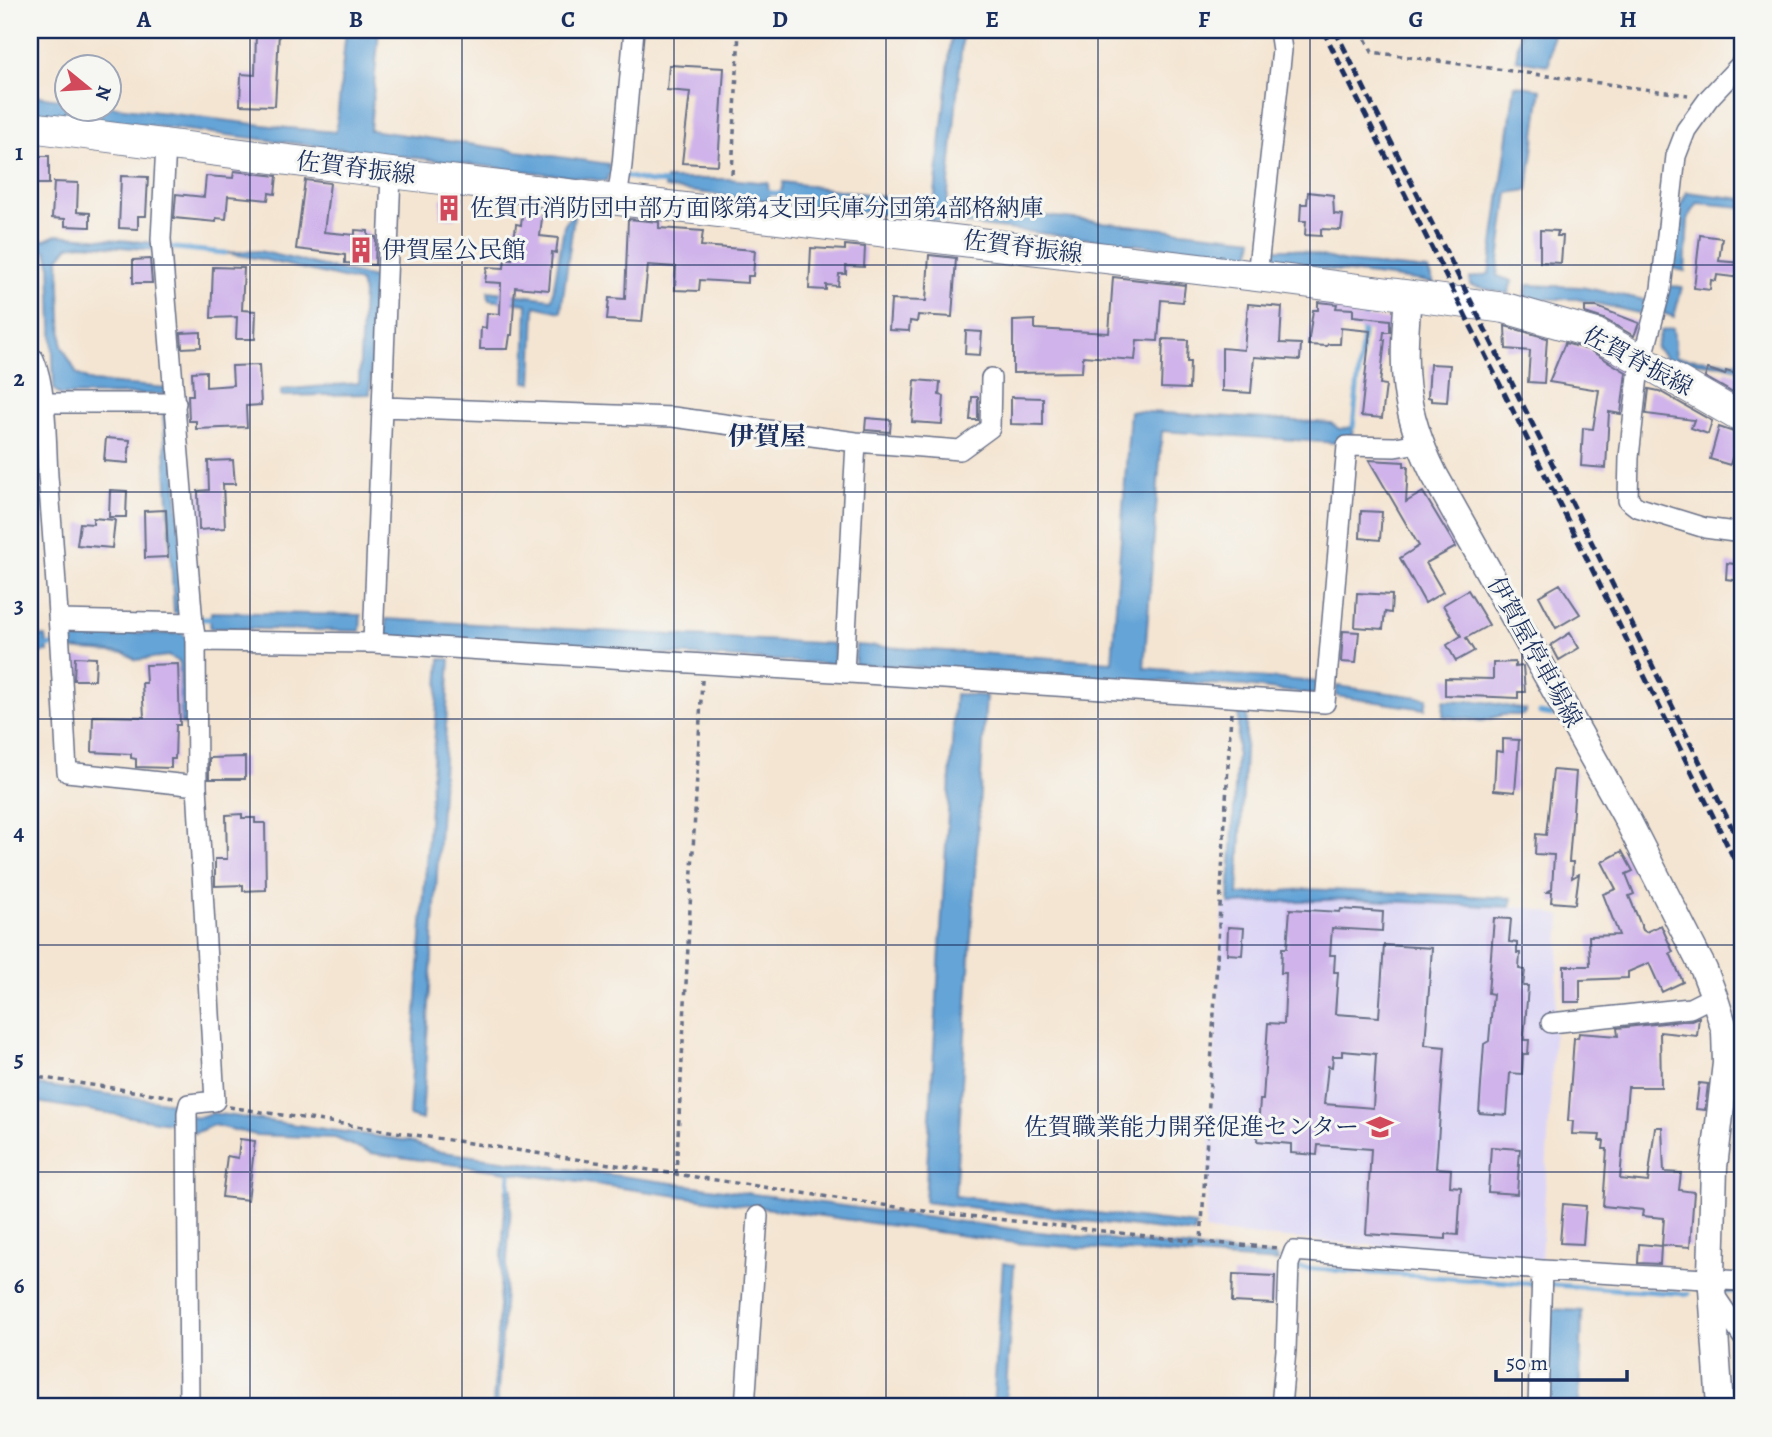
<svg xmlns="http://www.w3.org/2000/svg" width="1772" height="1437" font-family="Alegreya,'Noto Serif JP',serif">
<rect width="100%" height="100%" fill="#f6f6f2"/>
<filter id="ink" filterUnits="userSpaceOnUse"><feTurbulence type="fractalNoise" baseFrequency=".0143" numOctaves="2"/><feDisplacementMap in="SourceGraphic" scale="14" xChannelSelector="R" yChannelSelector="G"/><feConvolveMatrix kernelMatrix="1 2 1 2 8 2 1 2 1" color-interpolation-filters="sRGB"/></filter>
<filter id="wash" filterUnits="userSpaceOnUse"><feTurbulence type="fractalNoise" baseFrequency=".00686" numOctaves="4" result="noise"/><feDisplacementMap in="SourceGraphic" scale="28" xChannelSelector="R" yChannelSelector="G"/><feGaussianBlur stdDeviation="1.57" result="paint"/><feColorMatrix in="noise" values="0 0 0 0 0 0 0 0 0 0 0 0 0 0 0 0 0 1.4 0 .05"/><feComposite in="paint" operator="in"/></filter>
<g filter="url(#wash)">
<rect width="100%" height="100%" fill="#f4e5d2"/>
<path fill="#dcd5f6" d="M1349 899 1531 908 1561 916 1541 1260 1205 1231 1223 904Z"/>
<path fill="#65a4d7" stroke="#406a9a" stroke-width="2" d="M346 30H379L370 130 609 164 607 181 30 111V95L66 100V108H108L109 106 287 128 336 132Z
M952 30H963L947 205 1253 239 1250 258 779 202 783 182 934 204Z
M1520 30H1553L1549 65 1516 60Z
M1515 85 1541 89 1528 190 1508 193 1497 276 1512 281 1508 294 1470 285V278L1489 274Z
M666 179H728L768 183 769 201 665 188Z
M1687 192 1742 199V207L1698 203 1688 218 1685 271 1671 268 1676 215Z
M575 209 561 312 535 306 532 383 525 382 527 304 489 300 488 291 552 299 564 226Z
M56 235 155 243 156 250 83 244 69 246 59 258 62 346 77 374 92 382 167 388 169 394 60 395 54 389 50 263 47 251 30 246V239L45 240Z
M1268 249H1294L1345 262 1428 270 1434 284 1423 281 1267 262Z
M259 251 374 278 370 394 281 396V390L359 383 363 292 360 282 261 259 225 253Z
M1528 285 1581 287 1650 301 1643 314 1577 299H1535L1525 296Z
M1668 286 1682 287 1674 317 1663 313Z
M1673 328 1676 357 1742 363V370L1722 365 1668 360 1656 348 1661 331Z
M163 410 171 411 185 606 174 612Z
M1130 411 1331 423 1339 429 1353 427 1352 435 1340 436 1337 443 1162 431 1144 668 1317 682V695L1244 686 855 664 856 645 1112 662Z
M211 612 361 615 360 631 210 628Z
M386 619 834 644 835 664 386 637Z
M72 632 183 634 187 639 189 726 181 723 180 662 168 656 136 660 125 653 70 649Z
M46 636 48 652 30 653V637Z
M440 659H450L422 1120 409 1116Z
M1337 686 1427 698 1425 709 1336 696Z
M955 694 986 696 955 1196 1196 1225 1194 1234 925 1202Z
M1444 700 1486 702 1526 710 1523 715H1502L1482 721 1443 716Z
M1239 710H1247L1238 895 1305 889 1512 898 1510 907 1346 899 1229 904Z
M30 1084 174 1103 179 1112 196 1118 212 1113 409 1141 435 1151 1020 1230 1277 1257 1278 1262 1015 1243 371 1153 335 1138 256 1135 213 1125 195 1133 179 1118 175 1124 30 1101Z
M506 1189H512L497 1407H493Z
M1003 1263 1014 1265 1005 1407H993Z
M1549 1309 1582 1311 1579 1407H1547Z"/>
<g fill="none" stroke-linecap="round" stroke-linejoin="round">
<path stroke="#65a4d7" stroke-width="5" d="M608 172 650 182 670 183
M763 192 781 194
M165 247 225 253
M1353 427 1366 305
M178 610 180 634
M196 619H211
M47 646 71 642
M1540 713 1552 715
M509 1189 510 1174
M1300 1268 1688 1294
M1727 1291 1742 1292"/>
</g>
<g id="blocks">
<path fill="#cfb3ea" fill-rule="evenodd" d="M256 31 279 32 275 106 240 105 241 74 255 75Z
M669 65 724 68 718 165 682 163 690 92 667 90Z
M30 156H49V184H30Z
M234 171 277 176 275 194 269 193 268 200 228 196 226 219 216 218V222L174 218 176 194 204 197 206 176 233 178Z
M121 176 148 177 146 216H138V229L119 228Z
M305 180 330 183 324 232 355 235V230L368 231V236L376 237 375 265 345 263V255L296 249Z
M54 182 78 183 77 212 90 213V227L65 226V219L52 218Z
M1308 192 1333 195 1334 214 1343 215 1341 230 1321 229V236L1305 235 1306 221H1300L1301 204H1307Z
M441 198 458 199 456 219 440 217Z
M523 207 543 209 540 236 558 238 556 253 552 252 549 290 515 287 512 335H510L508 349H480L481 327 486 328 487 313 500 314 501 283 485 282 487 267 504 268 505 258 512 259 516 224 521 225Z
M628 219 659 222V228L703 231 701 246 755 250 753 276H748V283L700 280 699 291 675 290 676 267 648 265 642 322 607 320 609 298 625 299Z
M1540 230 1558 231 1557 236H1563L1561 263 1540 262Z
M1700 235 1722 238 1719 261 1742 263V278L1717 275 1716 281 1711 280 1710 290 1694 288Z
M845 245 865 247 864 267 846 266V274H839L838 286 826 285V290L809 289 811 248 845 250Z
M929 255 956 258 952 317 918 315 917 322 910 321 909 331 889 330 891 300 926 301Z
M150 259 152 283H133V260Z
M213 267 244 268 242 310 256 311 255 339H236L237 317 211 318Z
M1113 277 1185 285 1183 302 1161 300 1158 341 1137 340 1135 360 1083 356 1082 372 1013 373V321L1035 320V329L1109 333Z
M1318 302 1337 304 1336 308 1353 309V316L1390 320V332H1384L1383 340H1385L1380 384 1386 385 1382 418 1361 416 1370 331 1341 328 1340 344H1328L1327 346 1308 345 1313 310H1318Z
M1248 304 1282 307 1280 343 1301 344 1300 360 1254 357 1251 393 1222 391V348L1244 350Z
M1585 307H1597L1639 323 1634 336 1604 319 1585 313Z
M1505 326 1547 338 1544 383 1528 382 1530 351 1506 349Z
M966 331 982 332 980 355 965 354Z
M201 332V347L182 348 181 333Z
M1163 339 1188 340 1187 362H1190L1189 389 1161 388Z
M1565 343 1589 350 1626 372 1621 414 1609 412 1606 468 1581 466 1583 428 1593 429 1599 390 1549 382Z
M1430 364 1450 365 1447 402 1431 401V398L1428 397Z
M259 365 261 405 246 406 247 427 196 429V421H189L188 395H193L192 372 206 371V387L233 385 232 366Z
M1708 369 1725 375 1726 371 1742 376V398L1705 377Z
M915 380 940 382 939 395 944 396 942 424 912 422Z
M1649 389 1659 391 1712 421 1708 434 1691 428 1694 420 1646 414Z
M972 397H978V420H970Z
M1011 397 1043 398V425L1011 424Z
M866 418 891 420 890 432 865 430Z
M1719 427 1742 435V463L1732 458 1730 465 1710 459Z
M106 438 130 440 128 463 104 461Z
M233 460 235 484H223L225 528 199 530 198 491 209 490 208 461Z
M1369 460 1404 462V466H1408L1406 502 1423 492 1456 547 1426 563 1443 592 1425 603 1400 558 1419 546Z
M110 490 127 491 126 517H109Z
M166 510 168 557 145 558 144 511Z
M1361 511 1382 512 1380 540 1360 538Z
M93 518 115 520 112 548 77 545 80 523 93 524Z
M1727 563 1742 565V581L1726 579Z
M1560 584 1580 614 1556 628 1539 596Z
M1468 590 1489 625 1466 638 1474 651 1456 661 1447 645 1461 636 1443 605Z
M1357 593 1392 595 1391 613 1385 612 1383 629 1355 627Z
M1343 631 1359 632 1356 663 1341 662Z
M1570 633 1579 648 1559 660 1551 645Z
M75 657 96 658 95 680H74Z
M1515 662V667L1523 666 1525 692H1518V698L1445 695V678L1493 679V663Z
M178 664 180 725H176L175 759H171V768L136 767V759L131 758V754L92 752 93 716 144 717 142 683H146L145 665Z
M1503 739 1519 740 1515 792 1494 790 1496 751 1503 752Z
M245 757V779H209V758Z
M1553 770 1576 772 1569 862H1573L1572 878 1579 874 1575 904 1551 902 1552 892H1547L1552 889 1554 855 1535 854 1536 834 1546 835Z
M242 814V818H255V823H265L266 890 243 891V885L215 886V859H227L226 815Z
M1622 851 1633 871 1626 874 1634 894 1629 896 1643 930 1646 932 1661 925 1673 952 1670 953 1683 982 1662 992 1649 963 1628 972V978L1580 980V1002H1564V966H1590L1589 936 1619 935 1603 894 1616 889 1602 862Z
M1290 909 1340 912 1341 909 1383 912 1382 931 1332 928 1330 955H1335L1334 972H1338L1335 1014 1379 1017 1384 945 1432 948 1425 1045 1445 1047 1436 1168 1451 1169 1450 1186 1461 1187 1458 1235 1446 1234V1239L1366 1234 1371 1149 1318 1145 1317 1155 1291 1153V1144L1257 1141 1260 1100H1263L1268 1023 1284 1024 1286 973H1281L1282 948H1287ZM1342 1051 1376 1054 1373 1108 1324 1104 1328 1066 1332 1067 1333 1056H1342Z
M1494 918 1511 919 1509 942 1517 943V953H1520L1519 969 1525 970 1523 986H1528L1524 1040H1529L1528 1054H1523L1522 1074 1510 1073 1507 1115 1479 1113 1484 1044 1489 1041 1493 994 1488 993Z
M1228 927 1244 928 1242 955 1227 954Z
M1699 1017 1697 1036 1660 1032 1661 1087H1628L1620 1179 1648 1182 1655 1127H1662L1664 1172 1681 1173 1679 1190 1694 1192 1690 1247 1662 1245 1664 1218 1642 1216 1643 1210 1603 1206 1607 1149H1603L1604 1141H1599L1600 1135 1572 1134 1573 1121H1568L1574 1038H1578L1579 1033 1618 1036 1617 1028 1691 1020Z
M1699 1083 1708 1084 1705 1110 1696 1109Z
M240 1139 255 1141 248 1200 222 1197 227 1156 238 1158Z
M1491 1147 1520 1149 1517 1194 1488 1192Z
M1563 1204 1586 1206 1583 1244 1560 1243Z
M1639 1244 1661 1246 1660 1264 1638 1263Z
M1233 1274 1275 1276 1274 1304 1232 1302Z"/>
</g>
</g>
<g filter="url(#ink)">
<use href="#blocks" fill-opacity="0" stroke="#676f87" stroke-width="2"/>
<g fill="none" stroke-linecap="round" stroke-linejoin="round">
<g stroke="#676f87" stroke-width="22">
<path id="street" d="M1742 63 1709 98 1686 130 1676 156 1661 289 1638 376 1629 457 1628 500 1637 507 1705 528 1742 533
M166 145 161 239 193 623 196 641 197 786 215 1101 189 1104 187 1113 189 1407
M617 199 622 165 634 30
M1257 276 1282 50 1279 30
M30 358 34 359C47 389 46 443 48 476 56 575 62 673 67 772L197 786
M43 403H176
M383 407 673 417 856 442 960 450 990 428 991 378
M60 620 193 623
M196 641 373 643 1325 703 1347 446 1395 447 1419 443
M373 643 391 173
M844 673 856 442
M1551 1023 1690 1008 1714 996
M1713 1293 1742 1336
M745 1407 758 1216
M1281 1407 1286 1350 1289 1264 1294 1251 1542 1270 1742 1281
M1538 1407 1542 1270"/>
</g>
<g stroke="#676f87" stroke-width="29">
<path id="secondary" d="M1408 296C1402 368 1401 407 1434 474L1625 815 1704 970 1714 996 1725 1031 1726 1063 1714 1167 1711 1274 1720 1407"/>
</g>
<g stroke="#676f87" stroke-width="32">
<path id="primary" d="M30 127 391 173 1257 276 1505 308 1596 334 1742 418"/>
</g>
<path stroke="#676f87" stroke-width="3.5" stroke-dasharray="5 5" stroke-linecap="butt" d="M1361 30 1372 52 1688 95
M732 174 739 30
M1231 713 1201 1242 1279 1248
M30 1076 174 1097
M229 1107 916 1210 1201 1242
M676 1174 702 680"/>
<use href="#street" stroke="#fff" stroke-width="19"/>
<use href="#secondary" stroke="#fff" stroke-width="26"/>
<use href="#primary" stroke="#fff" stroke-width="30"/>
<path stroke="#1b2f5e" stroke-width="5" stroke-dasharray="10 5" stroke-linecap="butt" d="M1323 30 1588 561 1742 875
M1335 30 1599 557 1742 848"/>
</g>
</g>
<path fill="none" stroke="#1b2f5e" stroke-width="2" stroke-opacity="0.55" d="M250 30V1407M462 30V1407M674 30V1407M886 30V1407M1098 30V1407M1310 30V1407M1522 30V1407M30 265H1742M30 492H1742M30 719H1742M30 945H1742M30 1172H1742"/>
<defs>
<g id="building-bare" transform="scale(2.1)"><path d="M-4-6H4V6H1V3H-1V6H-4ZM-2.5-4.3h1.7v1.8h-1.7ZM.8-4.3h1.7v1.8H.8ZM-2.5-1h1.7V.8h-1.7ZM.8-1h1.7V.8H.8Z" fill="#d1495b" stroke="#f6f6f2" stroke-width="2.5" paint-order="stroke"/></g>
<g id="university-bare" transform="scale(2.1)"><path d="M0-5L7-2L0 1L-7-2ZM-4 1L0 2.5L4 1V4Q0 6-4 4Z" fill="#d1495b" stroke="#f6f6f2" stroke-width="2.5" paint-order="stroke"/></g>
</defs>
<g fill-rule="evenodd">
<use href="#building-bare" x="449" y="208"/>
<use href="#building-bare" x="361" y="250"/>
<use href="#university-bare" x="1380" y="1127"/>
</g>
<g text-anchor="middle" dominant-baseline="central" stroke-width="6" stroke-linejoin="round" paint-order="stroke">
<g font-size="24" fill="#1b2f5e" stroke="#f6f6f2">
<text transform="translate(356 168) rotate(7)">佐賀脊振線</text>
<text transform="translate(1023 247) rotate(7)">佐賀脊振線</text>
<text transform="translate(1638 361) rotate(28)">佐賀脊振線</text>
<text transform="translate(1535 652) rotate(61)">伊賀屋停車場線</text>
</g>
<g font-size="24" fill="#1b2f5e" stroke="#f6f6f2" text-anchor="start">
<text x="470" y="208">佐賀市消防団中部方面隊第4支団兵庫分団第4部格納庫</text>
<text x="382" y="250">伊賀屋公民館</text>
<text x="1359" y="1127" text-anchor="end">佐賀職業能力開発促進センター</text>
</g>
<g font-size="26" font-weight="bold" fill="#1b2f5e" stroke="#f6f6f2">
<text x="767" y="436">伊賀屋</text>
</g>
</g>
<rect width="1772" height="1437" fill="none" stroke="#f6f6f2" stroke-width="77"/>
<g transform="translate(88 88) rotate(108)"><circle r="33" fill="#f6f6f2" stroke="#9ea6b7" stroke-width="2"/>
<path d="M0-5L12 26L0 18L-12 26Z" fill="#d1495b"/>
<text y="-10" font-size="19" font-weight="bold" text-anchor="middle" fill="#1b2f5e">N</text>
</g>
<path d="M1496 1370v10h131v-10" fill="none" stroke="#1b2f5e" stroke-width="3.5"/>
<text x="1506" y="1370" font-size="21" fill="#1b2f5e" stroke="#f6f6f2" stroke-width="5" paint-order="stroke">50 m</text>
<rect x="38" y="38" width="1696" height="1360" fill="none" stroke="#1b2f5e" stroke-width="2.5"/>
<g font-size="23" text-anchor="middle" font-weight="bold" fill="#1b2f5e">
<text x="144" y="27">A</text>
<text x="356" y="27">B</text>
<text x="568" y="27">C</text>
<text x="780" y="27">D</text>
<text x="992" y="27">E</text>
<text x="1204" y="27">F</text>
<text x="1416" y="27">G</text>
<text x="1628" y="27">H</text>
<text x="19" y="160">1</text>
<text x="19" y="386">2</text>
<text x="19" y="613">3</text>
<text x="19" y="840">4</text>
<text x="19" y="1066">5</text>
<text x="19" y="1293">6</text>
</g>
</svg>
